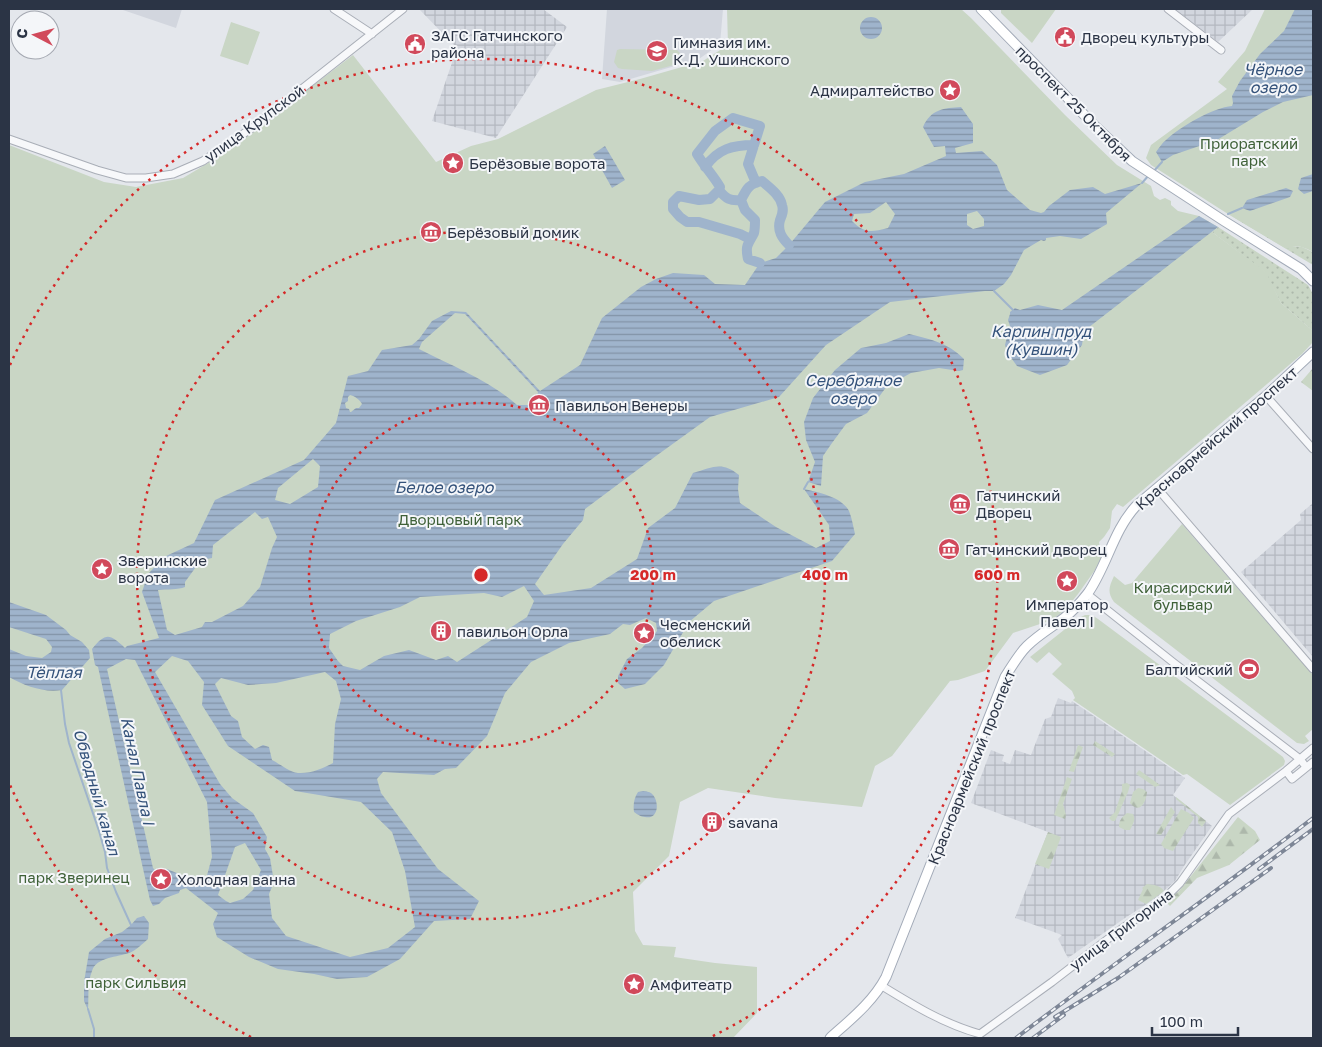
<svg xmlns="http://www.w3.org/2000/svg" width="1322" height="1047" font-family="'Golos Text',sans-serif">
<defs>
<pattern id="industrial-grid" width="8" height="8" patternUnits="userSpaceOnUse" patternTransform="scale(1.25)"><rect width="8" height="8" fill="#d2d6de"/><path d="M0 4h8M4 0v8" fill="none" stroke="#b4b8c0"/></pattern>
<pattern id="grass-dots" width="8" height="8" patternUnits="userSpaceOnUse" patternTransform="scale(1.25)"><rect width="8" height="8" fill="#c9d6c5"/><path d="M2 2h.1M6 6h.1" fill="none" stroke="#adb8ab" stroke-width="1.8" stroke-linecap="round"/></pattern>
<pattern id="forest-firs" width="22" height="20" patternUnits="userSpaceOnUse" patternTransform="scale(1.25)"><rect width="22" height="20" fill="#c9d6c5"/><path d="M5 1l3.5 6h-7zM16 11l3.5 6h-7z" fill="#adb8ab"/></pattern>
<pattern id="water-rules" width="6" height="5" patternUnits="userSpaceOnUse" patternTransform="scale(1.25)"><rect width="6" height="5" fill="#9fb4cc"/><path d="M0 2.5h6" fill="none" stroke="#8293a7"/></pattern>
</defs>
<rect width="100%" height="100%" fill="#e4e7ec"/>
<path fill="#d2d6de" d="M120 9H182L176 28Z
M607 9H723L720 44 699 59 620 82 602 79Z"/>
<path fill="url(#industrial-grid)" d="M419 9H543L567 27 496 138 432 121 457 48Z
M1175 9H1253L1218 42Z
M1313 503V657L1241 572 1301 520 1300 514Z
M1058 698 1071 703 1072 701 1185 778 1173 795 1212 826 1184 866 1175 881 1156 898 1125 918 1068 958 1058 939 1062 935 1015 918 1048 832 971 803 991 750 1004 755 1002 761 1010 764 1015 750 1031 755 1045 719 1051 717Z"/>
<path fill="url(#grass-dots)" d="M1228 214 1291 246 1302 247 1313 252V265Z
M1218 227 1308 285 1313 294V331L1281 303 1265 272 1212 232Z"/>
<path fill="url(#forest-firs)" d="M1313 368V391L1301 382Z
M1095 741 1115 754 1112 757 1093 745Z
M1078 745 1083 747 1074 772 1069 771Z
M1139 770 1160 785 1155 787 1136 774Z
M1067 777 1072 779 1063 804 1066 815 1065 819 1054 815Z
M1127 783 1130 785 1128 792 1117 817 1115 821H1112L1109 818 1115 812 1122 791V784Z
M1138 788 1143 789 1147 792C1146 802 1140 815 1130 803L1133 792Z
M1176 797 1206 821 1202 827 1198 823V817L1176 799Z
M1171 807 1175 812 1161 835 1156 834Z
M1181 809 1189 813 1194 818 1173 851 1164 848 1161 844Z
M1127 813 1133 814C1136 820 1133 824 1130 830H1125L1119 827C1119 820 1122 817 1127 813Z
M1238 817 1255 831 1260 840 1229 865 1197 878 1170 906 1166 902 1179 891Z
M1048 832 1061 837 1049 869 1035 864Z
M1147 884C1154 885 1160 885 1164 891L1146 904 1138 900 1143 889 1142 888Z"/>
<path fill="#c9d6c5" d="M727 9H961L971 18 1065 115 1117 165 1151 186 1154 196 1160 200 1165 198 1171 201V205L1178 211 1199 216 1218 227 1212 232 1266 272 1281 303 1313 331V342L1302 354 1123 507 1117 504 1112 511 1110 528 1104 537 1099 542 1100 548 1105 551 1095 570 1078 594 1065 610 1052 620 1013 633 985 671 958 680 950 681 892 756 875 766 862 807 775 798 708 788 680 802 669 856 633 892 635 931 643 945 676 947 674 957 715 963 757 967V1013L733 1038H9V145L104 182 136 187 183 178 225 153 353 55 436 162 471 146 498 139 596 90 640 79 703 61 728 45Z
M1001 9H1056L1032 43 1001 13Z
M1265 9H1313V252C1306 248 1295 243 1287 249L1228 214 1151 165 1146 158 1151 145 1227 89 1218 82 1245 51Z
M231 22 260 32 248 65 220 56Z
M620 49 677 50 682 55 681 63 652 71 622 69 618 68 614 62 617 50Z
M1182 524 1313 675V729L1305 736 1309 741 1304 744 1297 743 1114 602C1107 592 1109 587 1114 576L1125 585 1132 583Z
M1085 615H1092L1098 619 1283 757 1285 761 1284 765 1230 805 1187 774 1183 775 1073 700 1075 698 1072 691 1052 674 1062 664 1049 652 1037 663 1030 657 1079 618Z"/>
<path fill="url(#water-rules)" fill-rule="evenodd" d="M1295 9H1313V95L1283 102 1263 112 1217 140 1173 155 1162 162 1156 152C1159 148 1162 143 1166 140 1180 127 1214 107 1232 106L1233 103 1232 96 1240 81 1260 54 1284 31Z
M860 28a11 11 0 1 1 22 0a11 11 0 1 1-22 0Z
M961 107 973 124V143L955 148 956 153 982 151 997 165 1007 190 1030 210 1041 213 1044 212 1049 206 1070 190 1093 187 1105 194 1142 183 1106 213 1107 224 1081 239 1060 236 1046 238V240L1044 241 1041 240 1024 250 1011 275 1004 284 994 291H985L890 302 826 345 779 397 710 417 656 456 585 509 583 520 563 544 535 584 544 595 591 588 637 559 648 528 675 508 693 473C713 467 722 461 739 475L738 489 740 503 776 527 816 548 830 541 829 525 804 489C818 492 842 497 849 511 852 518 853 526 855 534L832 561 714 601 689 622 664 665 645 684 625 689 618 683V676L627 659 642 648 657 631 656 623 646 618 630 625 623 624 610 634 569 643 531 662 505 693 487 736 456 768 445 769 434 775 383 772 377 779 381 793 438 869 479 901 470 919 434 921 400 959 367 977 337 979 314 974 278 969 249 957 217 937 213 924 218 913 186 888 180 890 179 893 165 898 159 904 153 906 150 900 98 667 95 665 92 649C106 632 110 634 125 648L127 646 159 638 142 592 148 574 164 557 194 543 215 500 304 460 336 423 348 376 368 371 382 350 412 345 419 339 432 321 451 311 466 312 540 391 580 365 602 318 641 287 656 279 673 273 704 275 715 284 745 285 760 263 776 258 789 245 825 202 865 182 904 174 946 156 945 146 934 147 923 127C931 109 944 108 961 107ZM886 202 895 214 888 228C871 232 865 234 852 221L854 214 870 213ZM977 211 984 219V226L973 229 967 225V214ZM455 313 465 314 538 392 537 396 548 405 547 407 549 409 545 413 543 412 541 413 532 405H517C489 380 452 366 419 349L422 342ZM350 395C355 396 360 400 362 404L359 408H356L351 412H350L349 409 346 408 345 403 348 401V397ZM313 459 320 466 318 487 290 504 275 500 278 488ZM255 512 262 519 268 517 277 537 272 548 260 587 243 606 212 622H205L202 627 175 635 167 630 158 590C167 589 178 590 185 587V582L201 560 212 558 213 545ZM524 586 534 601 527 617 457 662 448 656 436 660 409 650 384 656 360 670 343 666 338 661 329 648 330 634 356 621 400 607 420 597 484 593 502 597ZM172 656 188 661 204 682 202 705 228 746 295 791 361 802 392 832 405 871 415 927 388 948 350 957 286 936 272 918 269 894 274 882 270 858 265 849 267 837 253 813 232 798 220 784 155 672ZM126 659 135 660 207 802 212 857 206 879 201 883 167 869 157 872 153 868 107 669ZM325 672 336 681 341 699 335 724 333 763C324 768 310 774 298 773 289 772 280 764 272 760L269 747 263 745 255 749 242 737 238 721 231 716 215 684 221 678 248 685 276 683ZM245 843 261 870 253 890 243 899 230 903 226 901 218 895 235 847Z
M605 146 625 180 612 188 593 154Z
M1313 174V191L1304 194 1298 189 1301 178Z
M1286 188 1293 191 1290 197 1250 211 1242 208 1247 200Z
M1199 216 1218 227 1084 331 1082 345 1067 365 1040 375 1017 366 1009 355 1005 345 1010 326 1008 320 1010 314V312L1015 308 1020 310 1038 305 1062 310Z
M909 334C932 340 947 342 964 359L963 370 959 371 939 368 911 373 887 386 867 413 846 424 832 443 823 456 821 486 808 482 815 462 806 440 804 422 813 398 835 370 861 348 886 343Z
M9 602 46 615 66 630 70 635 82 642 89 650 90 658 62 690C44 693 25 686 9 677V649L26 656 42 658 51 652 52 647 46 639 9 627Z
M643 791C645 791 650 792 651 793 660 800 659 820 645 817 641 817 637 814 634 812 633 805 634 798 638 792Z
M144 916 149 923 148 939C142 944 137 950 129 953 118 957 96 957 92 971 87 983 89 998 88 1010L84 1001V982L89 952 105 939 122 932 131 925 137 918Z"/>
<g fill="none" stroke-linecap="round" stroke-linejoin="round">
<path stroke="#9fb4cc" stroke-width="2" d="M1153 172 1162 162
M1142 183 1149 175
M1228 214 1242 208
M994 291 1013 310
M804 489 808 482
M61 690 65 724 69 743 99 831 105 852 107 868 116 892 131 925
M88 1009 94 1029V1038
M49 1038H50"/>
<path stroke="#9fb4cc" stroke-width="10" d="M705 167C718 149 732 145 754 145
M719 190 710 199 699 200 679 196 673 202V209L680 217 687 222H699L740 234 750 239
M741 200C730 201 726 199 719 190L720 187C713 175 704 166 697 154L715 131 733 118 760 126 748 164 756 183
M760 263 748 259C745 245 748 245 754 233 755 229 755 225 755 220L745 210 741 200C747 188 749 184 762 181 770 188 780 195 782 205 784 211 782 215 780 220 777 231 782 238 789 245"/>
<g stroke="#a9aeb7" stroke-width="9">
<path id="minor" d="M334 9 372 34
M1168 9 1221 50
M9 139 97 170 126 178H146L173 174 203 161 255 126 403 9
M1266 396 1313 449
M1157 488 1313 669
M1087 594 1174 663 1300 759 1306 767
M1286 771 1292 779 1313 762
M882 986C913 1005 944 1024 980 1034L1052 982 1113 935 1164 899 1180 883 1229 814 1286 771 1313 748"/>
</g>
<g stroke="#a3abb8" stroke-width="11">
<path id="major" d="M981 9 1095 126 1132 161 1224 221 1301 269 1313 281
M830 1038C850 1020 873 1002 886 977L1005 677C1012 666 1018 655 1027 646 1038 635 1052 627 1064 618 1073 611 1081 602 1088 593 1107 566 1113 531 1136 506L1266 396 1313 352"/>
</g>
<use href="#minor" stroke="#f7f8fa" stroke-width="7"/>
<use href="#major" stroke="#fff" stroke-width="9"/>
<g stroke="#7d8696" stroke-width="4">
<path id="rail" d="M1259 869 1313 829
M1055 1017 1118 978 1271 868
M1016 1038C1114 963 1215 893 1313 818
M1033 1038 1064 1015"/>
</g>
<use href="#rail" stroke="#f4f6f9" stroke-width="2" stroke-dasharray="5.5" stroke-linecap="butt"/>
</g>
<g fill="none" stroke="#d62828" stroke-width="2.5" stroke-dasharray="2.5 5">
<circle cx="481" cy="575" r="172"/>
<circle cx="481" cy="575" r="344"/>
<path d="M251 1037A516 516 0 0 1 10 785M10 365A516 516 0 1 1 711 1037"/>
</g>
<defs>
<g id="civic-disc" transform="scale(1.125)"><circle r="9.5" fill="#d1495b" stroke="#f4f6f9"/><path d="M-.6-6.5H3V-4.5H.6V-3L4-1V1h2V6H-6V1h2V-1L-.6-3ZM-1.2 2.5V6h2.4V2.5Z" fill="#fff"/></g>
<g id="school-disc" transform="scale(1.125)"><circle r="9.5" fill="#d1495b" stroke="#f4f6f9"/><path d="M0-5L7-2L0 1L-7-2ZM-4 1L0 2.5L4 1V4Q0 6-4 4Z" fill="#fff"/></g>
<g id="sight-disc" transform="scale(1.125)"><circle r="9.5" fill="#d1495b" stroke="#f4f6f9"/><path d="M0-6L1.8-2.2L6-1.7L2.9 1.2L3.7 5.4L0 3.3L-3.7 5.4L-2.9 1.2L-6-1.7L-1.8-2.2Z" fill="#fff"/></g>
<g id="museum-disc" transform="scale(1.125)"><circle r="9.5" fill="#d1495b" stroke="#f4f6f9"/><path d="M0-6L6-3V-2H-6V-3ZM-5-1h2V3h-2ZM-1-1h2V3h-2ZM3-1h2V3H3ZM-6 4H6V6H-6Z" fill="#fff"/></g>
<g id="building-disc" transform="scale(1.125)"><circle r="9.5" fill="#d1495b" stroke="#f4f6f9"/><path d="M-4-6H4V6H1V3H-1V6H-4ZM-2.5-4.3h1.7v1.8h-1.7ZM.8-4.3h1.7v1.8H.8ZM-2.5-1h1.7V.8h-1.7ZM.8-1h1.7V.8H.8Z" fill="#fff"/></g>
<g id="stadium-disc" transform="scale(1.125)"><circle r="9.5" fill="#d1495b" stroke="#f4f6f9"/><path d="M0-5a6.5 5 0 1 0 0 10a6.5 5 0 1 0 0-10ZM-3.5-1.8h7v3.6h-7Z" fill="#fff"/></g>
</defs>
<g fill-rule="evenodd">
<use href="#civic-disc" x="1065" y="37"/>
<use href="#civic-disc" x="415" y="44"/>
<use href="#school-disc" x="657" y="51"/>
<use href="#sight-disc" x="950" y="90"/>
<use href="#sight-disc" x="453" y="163"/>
<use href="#museum-disc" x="431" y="232"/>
<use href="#museum-disc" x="539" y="405"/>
<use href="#museum-disc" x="960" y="504"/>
<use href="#museum-disc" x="949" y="549"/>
<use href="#sight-disc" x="102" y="569"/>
<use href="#sight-disc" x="1067" y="581"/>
<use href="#building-disc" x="441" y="631"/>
<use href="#sight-disc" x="644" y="633"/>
<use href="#stadium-disc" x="1249" y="669"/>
<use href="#building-disc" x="712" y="822"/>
<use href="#sight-disc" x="161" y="879"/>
<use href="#sight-disc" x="634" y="984"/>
</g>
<g text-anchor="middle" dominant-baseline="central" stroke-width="4" stroke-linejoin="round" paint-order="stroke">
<g font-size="15" fill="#2b3445" stroke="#f4f6f9" text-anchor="start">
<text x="431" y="35">ЗАГС Гатчинского<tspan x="431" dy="17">района</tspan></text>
<text x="1081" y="37">Дворец культуры</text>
<text x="673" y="42">Гимназия им.<tspan x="673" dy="17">К.Д. Ушинского</tspan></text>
<text x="934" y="90" text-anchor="end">Адмиралтейство</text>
<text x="469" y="163">Берёзовые ворота</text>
<text x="447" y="232">Берёзовый домик</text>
<text x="555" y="405">Павильон Венеры</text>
<text x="976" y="495">Гатчинский<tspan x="976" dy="17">Дворец</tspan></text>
<text x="965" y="549">Гатчинский дворец</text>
<text x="118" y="560">Зверинские<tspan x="118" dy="17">ворота</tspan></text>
<text x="1067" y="604" text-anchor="middle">Император<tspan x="1067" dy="17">Павел I</tspan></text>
<text x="660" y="624">Чесменский<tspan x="660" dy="17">обелиск</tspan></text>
<text x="457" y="631">павильон Орла</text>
<text x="1233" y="669" text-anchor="end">Балтийский</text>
<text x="728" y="822">savana</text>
<text x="177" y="879">Холодная ванна</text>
<text x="650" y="984">Амфитеатр</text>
</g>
<g font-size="15" fill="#2b3445" stroke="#f4f6f9">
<text transform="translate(1074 103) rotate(45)">проспект 25 Октября</text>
<text transform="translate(254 123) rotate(-36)">улица Крупской</text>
<text transform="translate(1216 438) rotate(-41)">Красноармейский проспект</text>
<text transform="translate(971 767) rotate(-68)">Красноармейский проспект</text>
<text transform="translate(1121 929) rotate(-37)">улица Григорина</text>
</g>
<g font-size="15" fill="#3f6138" stroke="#f4f6f9">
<text x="1249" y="143">Приоратский<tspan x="1249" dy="17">парк</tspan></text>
<text x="460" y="519">Дворцовый парк</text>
<text x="1183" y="587">Кирасирский<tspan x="1183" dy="17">бульвар</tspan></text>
<text x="74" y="877">парк Зверинец</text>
<text x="136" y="982">парк Сильвия</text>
</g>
<g font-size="16" font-style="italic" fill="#34527a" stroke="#f4f6f9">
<text x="1273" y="69">Чёрное<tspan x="1273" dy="18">озеро</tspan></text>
<text x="1041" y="331">Карпин пруд<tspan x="1041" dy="18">(Кувшин)</tspan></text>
<text x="853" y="380">Серебряное<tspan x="853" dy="18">озеро</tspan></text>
<text x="444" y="487">Белое озеро</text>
<text x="54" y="672">Тёплая</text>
<text transform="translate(138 771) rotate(78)">Канал Павла I</text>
<text transform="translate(97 792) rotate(74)">Обводный канал</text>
</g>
</g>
<circle cx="481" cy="575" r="8" fill="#d62828" stroke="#f4f6f9" stroke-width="2.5"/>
<g font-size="15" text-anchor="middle" font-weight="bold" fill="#d62828" stroke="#f4f6f9" stroke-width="4" stroke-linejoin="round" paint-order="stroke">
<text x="653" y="580">200 m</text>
<text x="825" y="580">400 m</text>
<text x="997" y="580">600 m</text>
</g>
<rect width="1322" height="1047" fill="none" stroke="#2b3445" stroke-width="20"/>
<g transform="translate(35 35) rotate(276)"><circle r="24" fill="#f4f6f9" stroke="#a4a8b1"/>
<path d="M0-4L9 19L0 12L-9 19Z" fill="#d1495b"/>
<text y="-8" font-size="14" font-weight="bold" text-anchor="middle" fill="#2b3445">С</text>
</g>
<path d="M1152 1027v8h86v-8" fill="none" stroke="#2b3445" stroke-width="2.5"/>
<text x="1160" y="1027" font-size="15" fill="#2b3445" stroke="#f4f6f9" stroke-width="4" paint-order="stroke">100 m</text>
</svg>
